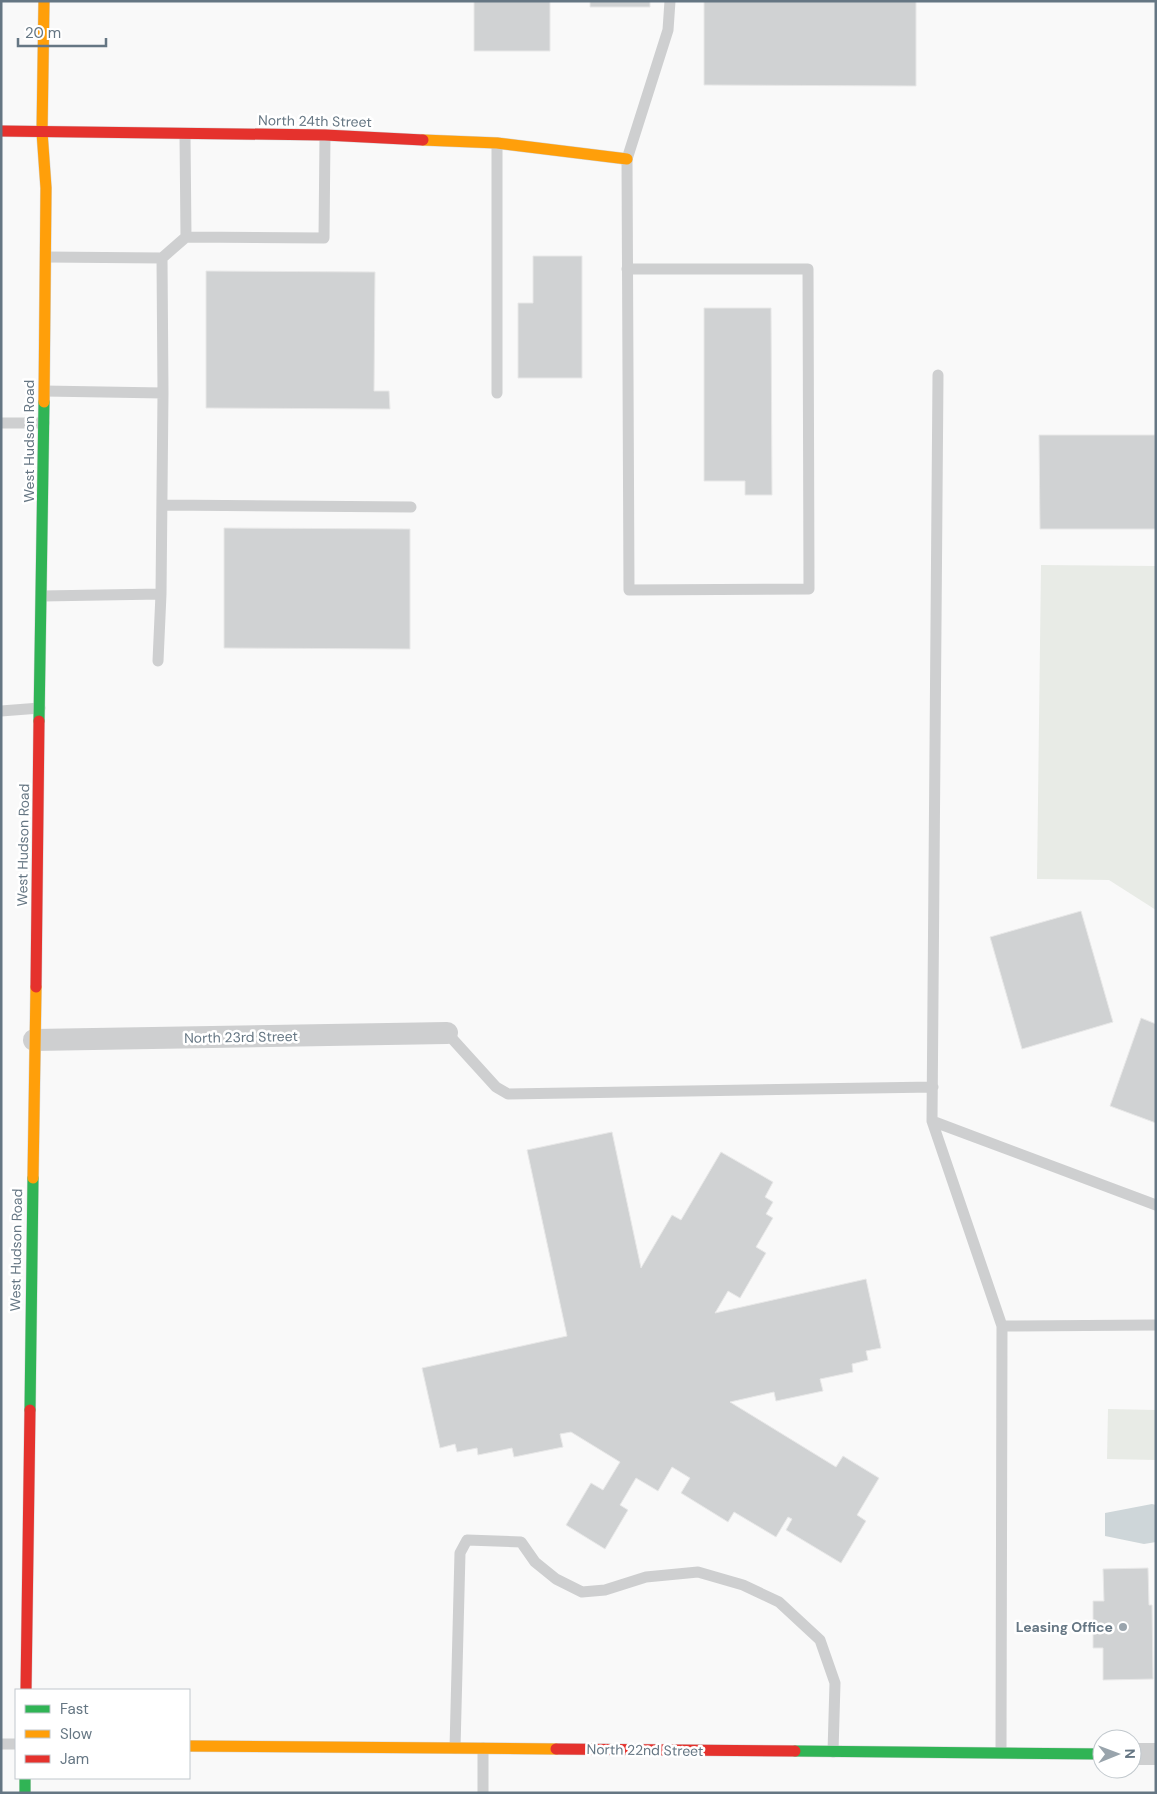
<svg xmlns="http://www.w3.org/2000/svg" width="1157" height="1794" font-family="'DM Sans',sans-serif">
<rect width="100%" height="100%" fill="#f9f9f9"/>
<path fill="#e8ebe6" d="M1041 565 1156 566V910L1109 880 1037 879Z
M1108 1409 1156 1410V1460L1107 1459Z"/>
<path fill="#ced6d9" d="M1152 1504 1156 1505V1542L1144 1544 1105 1536V1513Z"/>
<path fill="#d0d2d3" stroke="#e8e8e8" d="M474 1H550V51H474Z
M590 1H650V7H590Z
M704 1H916V86L704 85Z
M533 256H582V378H518V303H533Z
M206 271 375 272 374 391H389L390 409 206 408Z
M704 308H771L772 495H745V481H704Z
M1039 435H1155L1156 529H1040Z
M224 528 410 529V649L224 648Z
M1081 911 1113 1022 1022 1049 990 937Z
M1141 1018 1156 1024V1123L1110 1106Z
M612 1132 641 1268 672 1215 681 1220 721 1152 773 1182 765 1197 773 1202 766 1214 773 1218 756 1247 766 1253 740 1298 728 1291 715 1313 866 1279 881 1348 866 1351 868 1360 852 1364 853 1372 820 1379 823 1391 776 1401 774 1392 730 1402 836 1467 843 1456 879 1478 857 1515 866 1521 841 1563 786 1530 792 1519 788 1517 776 1537 734 1512 728 1522 681 1493 690 1478 672 1467 658 1491 636 1478 620 1505 628 1510 605 1549 566 1525 591 1483 603 1490 620 1462 571 1432 560 1434 563 1447 514 1457 512 1448 478 1455 477 1448 457 1452 455 1444 440 1448 422 1368 567 1336 527 1150Z
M1148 1568 1149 1605H1152L1153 1679 1103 1680V1648H1093V1601H1104L1103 1569Z"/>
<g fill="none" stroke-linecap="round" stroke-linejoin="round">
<g stroke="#d5d6d7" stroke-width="12">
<path id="fast" d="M39 721 44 402
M30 1410 33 1178
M795 1751 1102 1754
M25 1778V1793"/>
</g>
<g stroke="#d5d6d7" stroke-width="12">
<path id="slow" d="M423 140 497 143 627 159
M44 402 46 188 42 132 44 1
M33 1178 36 987
M189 1746 556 1749"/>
</g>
<g stroke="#d5d6d7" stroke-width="12">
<path id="jam" d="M1 131 325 135 423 140
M36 987 39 721
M26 1690 30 1410
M556 1749 795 1751"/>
</g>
<path stroke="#cecfd0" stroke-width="11" d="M185 135 186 237 324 238 325 135
M497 143V393
M162 258 186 237
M627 269H808L809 589 629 590 627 159 668 30 670 1
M938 375 932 1121 1002 1326 1001 1753
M44 391 163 393 162 258 46 257
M1 423H44
M162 505 411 507
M161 594 163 393
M42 596 161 594 158 661
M1 711 40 708
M447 1033 496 1087 508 1094 933 1087
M932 1121 1156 1205
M1002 1326 1156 1325
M1 1744H16
M455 1748 460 1553 467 1540 521 1542 535 1562 556 1579 582 1592 605 1590 646 1577 698 1572 743 1585 779 1602 820 1640 835 1683 833 1752
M483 1748V1793"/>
<path stroke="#cecfd0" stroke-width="22" d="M34 1040 447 1033
M1132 1754H1156"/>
<use href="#fast" stroke="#30b455" stroke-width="11"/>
<use href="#slow" stroke="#ff9f0a" stroke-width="11"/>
<use href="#jam" stroke="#e5322d" stroke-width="11"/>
</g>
<circle fill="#99a4ac" stroke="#fff" stroke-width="2" cx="1123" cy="1627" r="5"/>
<g text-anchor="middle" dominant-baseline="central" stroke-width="5" stroke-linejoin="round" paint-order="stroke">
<g font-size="14" fill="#657683" stroke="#fff">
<text transform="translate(315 121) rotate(1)">North 24th Street</text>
<text transform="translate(29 441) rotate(-90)">West Hudson Road</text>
<text transform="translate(23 845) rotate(-89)">West Hudson Road</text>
<text transform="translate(241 1037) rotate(-1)">North 23rd Street</text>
<text transform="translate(16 1250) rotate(-89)">West Hudson Road</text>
<text transform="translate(645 1750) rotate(1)">North 22nd Street</text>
</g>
<g font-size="14" font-weight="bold" fill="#657683" stroke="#fff" text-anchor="end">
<text x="1113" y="1627">Leasing Office</text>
</g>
</g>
<rect width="1157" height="1794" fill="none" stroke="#657683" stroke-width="5"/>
<rect x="15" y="1689" width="175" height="90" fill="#ffffff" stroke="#c1c8cd"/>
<rect x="25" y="1705" width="25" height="8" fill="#30b455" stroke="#c1c8cd"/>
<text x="60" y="1714" font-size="15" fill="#657683">Fast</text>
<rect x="25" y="1730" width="25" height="8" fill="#ff9f0a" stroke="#c1c8cd"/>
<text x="60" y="1739" font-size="15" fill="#657683">Slow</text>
<rect x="25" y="1755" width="25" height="8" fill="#e5322d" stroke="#c1c8cd"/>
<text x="60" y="1764" font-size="15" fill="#657683">Jam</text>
<g transform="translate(1117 1754) rotate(89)"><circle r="24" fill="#ffffff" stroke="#c1c8cd"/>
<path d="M0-4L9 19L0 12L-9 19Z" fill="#99a4ac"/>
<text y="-8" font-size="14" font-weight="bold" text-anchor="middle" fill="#657683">N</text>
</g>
<path d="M18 38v8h88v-8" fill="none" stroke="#657683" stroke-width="2.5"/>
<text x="25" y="38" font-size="15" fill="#657683" stroke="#ffffff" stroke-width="4" paint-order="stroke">20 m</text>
</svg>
